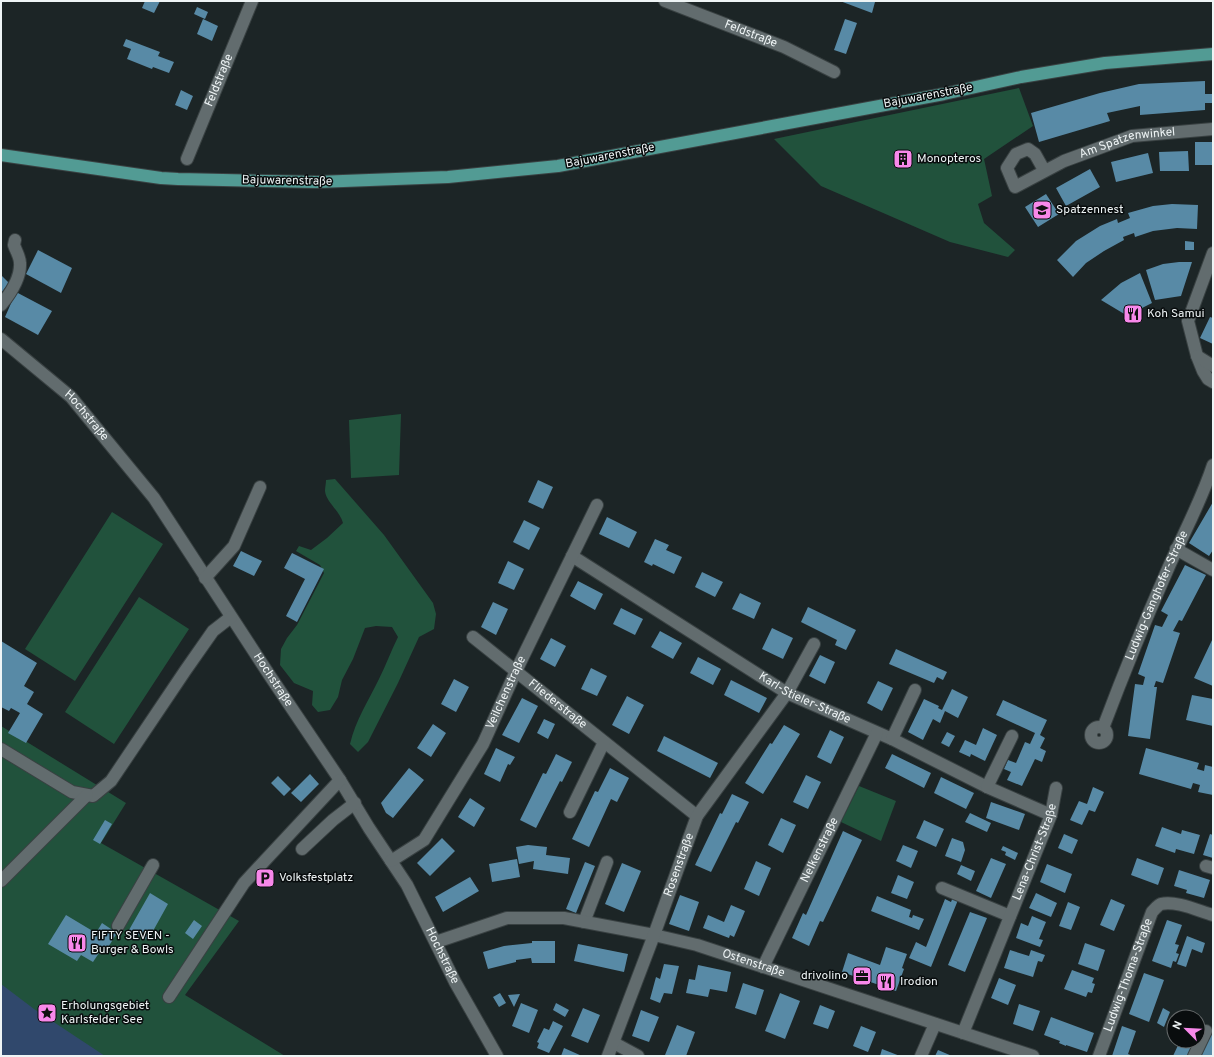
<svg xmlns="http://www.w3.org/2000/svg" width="1214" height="1057" font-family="Overpass,sans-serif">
<rect width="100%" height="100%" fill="#1c2526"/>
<path fill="#21523c" d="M1019 88 1033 126 984 159 992 196 978 204 984 223 1015 250 1008 257 950 242 821 186 774 139Z
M401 414 399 475 351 478 349 420Z
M335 479 384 535 433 603 436 614 434 629 419 637 398 683 368 742 358 752 350 744C356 719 368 702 379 679 386 665 391 651 398 637L392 627 376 626 365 628 353 659 342 680 338 697 330 710 318 712 312 705 313 691 294 683 280 665 281 649 287 638 297 625 324 573 320 565 296 551 299 546 311 550 327 538 343 523C340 511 326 502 325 491 325 487 326 484 326 480Z
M112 512 163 544 75 681 25 649Z
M139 597 189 629 114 744 65 712Z
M1 726 126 803 101 843 239 921 185 995 285 1056H1Z
M859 786 896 801 881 841 841 822Z"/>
<path fill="#30486c" d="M1 984 34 1009 105 1056H1Z"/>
<path fill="#588aa6" d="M145 1H160L154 13 142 8Z
M840 1H873L875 2 872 13Z
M197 7 208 12 205 19 194 14Z
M203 19 218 26 212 41 197 34Z
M845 19 857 23 846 54 834 50Z
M126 39 160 52 158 56 174 62 169 73 153 67 152 69 127 59 131 49 123 46Z
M1205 81V94H1213V103H1205V110L1140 115V106L1107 113 1110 121 1039 142 1031 113 1100 93 1139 84Z
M181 90 193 96 187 110 175 105Z
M1195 142H1213V165H1195Z
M1188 151 1189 171H1160L1159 152Z
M1148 153 1153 173 1116 182 1111 162Z
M1090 169 1100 187 1066 206 1056 188Z
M1046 194 1059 214 1038 227 1025 207Z
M1172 204 1198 205 1197 229 1177 228 1153 231 1135 237 1134 233 1123 237 1124 240 1104 251 1086 263 1073 277 1057 260 1076 241 1100 226 1117 219 1118 223 1130 218 1128 213 1153 206Z
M1185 241 1194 242V250H1185Z
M38 250 72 268 61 293 26 274Z
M1179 262H1192L1181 296 1155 300 1146 270 1163 264Z
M1140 273 1152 303 1140 309 1131 318 1101 300 1121 283Z
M1 275 9 283 1 293Z
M16 292 52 311 38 335 5 317Z
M1210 317 1213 318V344L1200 338Z
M538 480 553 487 543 509 528 502Z
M1213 502V550L1209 556 1189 543Z
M607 517 637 532 629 548 599 534Z
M524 520 540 528 529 550 513 542Z
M655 539 669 545 666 550 682 557 674 574 653 564 652 566 644 562Z
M241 551 262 561 254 576 233 566Z
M292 553 324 569 297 622 286 616 305 579 284 568Z
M508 561 524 569 514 590 498 583Z
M1185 565 1206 575 1182 621 1179 620 1173 631 1180 633 1163 683 1156 681 1154 687H1157L1150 739 1128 736 1135 684 1143 685 1145 677 1138 674 1155 625 1162 627 1168 615 1161 611Z
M702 572 723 582 715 597 695 587Z
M578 581 603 594 595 610 570 596Z
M740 593 761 603 754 619 732 609Z
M493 602 508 609 496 635 481 627Z
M808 607 856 630 846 650 835 645 837 640 801 622Z
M621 608 643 619 635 635 613 624Z
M772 628 793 638 783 659 762 649Z
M660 631 682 643 673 659 651 647Z
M551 638 566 646 555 667 540 659Z
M1213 638V686L1194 678Z
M1 641 37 663 24 686 34 692 27 704 43 714 26 743 8 733 20 713 11 708 9 711 1 707Z
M896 649 947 672 943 680 937 677 934 683 889 664Z
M820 655 835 662 825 684 809 676Z
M698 657 721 669 713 685 690 673Z
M591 668 607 676 597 696 581 689Z
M454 679 469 687 456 712 441 704Z
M731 680 767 698 759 713 724 695Z
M878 681 893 688 882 711 867 703Z
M952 689 968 697 958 718 945 711 940 723 933 719 923 740 908 732 924 699 939 706 938 708 942 710Z
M1192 695 1213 699V726L1186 720Z
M627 696 644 705 629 734 612 725Z
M522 698 538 706 519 743 502 735Z
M1003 700 1047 720 1040 735 1045 738 1040 748 1046 751 1042 762 1035 759 1022 786 1007 780 1011 772 1004 769 1008 760 1016 763 1025 742 1030 744 1035 733 996 715Z
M544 719 555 724 548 739 537 733Z
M433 724 446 733 431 757 417 748Z
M784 725 800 734 763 794 745 783 770 743 772 744Z
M983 728 997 735 985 761 971 754 970 757 959 752 965 740 976 745Z
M830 730 844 737 831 764 817 757Z
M947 732 955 736 949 747 941 743Z
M664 736 718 763 710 778 657 751Z
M496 748 515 757 510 765 508 764 500 782 484 774Z
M1146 748 1199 763 1197 769 1204 771 1205 765 1213 767V795L1198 792 1200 785 1193 783 1191 789 1139 774Z
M556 754 572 762 562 782 560 781 536 828 520 820 543 773 546 774Z
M892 754 931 773 924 788 885 768Z
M409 768 424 780 393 818 386 813 381 803Z
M610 768 629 778 617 802 611 799 589 847 572 839 595 791 598 792Z
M310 774 319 784 301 802 291 793Z
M806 775 821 782 808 809 793 802Z
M278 776 291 789 284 796 271 783Z
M941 777 974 793 966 809 934 793Z
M1093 787 1104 792 1095 812 1089 810 1082 825 1070 820 1079 801 1087 804Z
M732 794 749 802 738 823 736 822 711 872 695 865 720 813 722 814Z
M470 798 485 808 474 827 458 817Z
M991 802 1025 814 1019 830 986 818Z
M970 813 991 823 987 832 965 822Z
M781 818 796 825 783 853 768 845Z
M105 820 112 824 100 844 93 840Z
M924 820 944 829 936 847 916 838Z
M1162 827 1181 834 1182 830 1200 835 1194 854 1176 849 1175 853 1155 846Z
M843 831 862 840 823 922 820 921 809 946 792 938 803 913 806 915Z
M1064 834 1078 840 1072 854 1058 848Z
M1210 834 1213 835V858L1203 855Z
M442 838 455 851 430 876 417 863Z
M952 838 963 842 965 850 961 862 945 856Z
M528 845 547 847 546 855 570 858 568 874 533 869 534 861 519 864 516 847Z
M903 845 918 851 911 868 896 861Z
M1003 846 1018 853 1015 860 1005 855 1006 852 1001 850Z
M991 858 1006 864 991 898 976 891Z
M1137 858 1164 868 1158 885 1131 875Z
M517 859 520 877 492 882 489 864Z
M756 861 771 868 759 896 744 889Z
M585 862 595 866 576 913 566 909Z
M622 863 641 871 624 912 605 904Z
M1047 864 1072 874 1065 893 1040 882Z
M961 865 975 871 971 881 957 874Z
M1179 870 1210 880 1204 898 1186 893 1187 890 1174 886Z
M898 875 914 882 907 899 891 893Z
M470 877 479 891 443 912 435 897Z
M150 893 168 904 148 940 129 930Z
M1036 893 1057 903 1051 917 1029 908Z
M680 895 699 902 689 931 669 924Z
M877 896 911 910 909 917 912 918 913 915 924 919 919 930 871 911Z
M953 897 958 900 931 967 909 958 916 942 926 947 945 899 951 902Z
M1111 899 1125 905 1114 931 1100 925Z
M1068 902 1080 907 1071 930 1059 926Z
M731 905 745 911 734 937 730 935 729 938 703 928 708 915 724 922Z
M970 912 987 918 965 972 948 965Z
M66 915 96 933 102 923 117 933 107 949 103 947 93 962 81 955 77 961 48 944Z
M1032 916 1046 922 1039 939 1043 940 1040 947 1016 938 1021 923 1028 926Z
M194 920 202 926 193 939 185 933Z
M1167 920 1182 925 1175 944 1179 945 1176 953 1179 954 1176 962 1173 961 1171 968 1152 961Z
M1187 936 1205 943 1202 953 1192 949 1186 967 1177 964Z
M532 941H555V963H532L531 958 516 960V962L488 969 483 952 504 946 532 943Z
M1085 943 1105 950 1098 971 1078 964Z
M578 944 628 954 624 972 574 961Z
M886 947 907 954 902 968 904 969 896 991 842 972 848 953 880 965Z
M1010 950 1029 956 1031 950 1045 955 1042 962 1038 961 1033 977 1004 968Z
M664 964 679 966 672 994 664 993 660 1003 650 999 656 977 660 979Z
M698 965 731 972 727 992 710 989 708 997 686 993 689 979 695 980Z
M1072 970 1094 978 1092 983 1095 984 1092 993 1088 992 1086 997 1064 989Z
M1144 973 1164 980 1149 1022 1129 1014Z
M999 978 1016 985 1008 1005 991 998Z
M743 983 764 990 756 1015 735 1008Z
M500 993 506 1003 499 1007 493 997Z
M780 993 800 1001 785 1039 765 1031Z
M520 994 514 1007 508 995Z
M521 1003 538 1010 529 1033 512 1026Z
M556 1003 569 1010 565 1017 553 1010Z
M1019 1004 1040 1011 1033 1031 1013 1024Z
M820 1005 835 1011 828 1029 813 1024Z
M583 1008 600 1015 588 1043 571 1036Z
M1163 1008 1170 1012 1164 1027 1157 1023Z
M641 1010 659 1017 649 1042 632 1036Z
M1051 1017 1094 1033 1087 1052 1066 1045V1046L1059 1043 1060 1041 1044 1035Z
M553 1021 563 1026 549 1053 537 1048 539 1043 537 1042 544 1028 549 1030Z
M677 1025 695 1032 686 1056H666L665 1055Z
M861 1026 876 1032 868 1052 853 1046Z
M1122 1026 1136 1031 1128 1054 1133 1056H1112Z
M1213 1029V1056H1201Z
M1180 1041H1195L1188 1056H1173Z
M564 1048 582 1056H561Z
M882 1049 900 1056H880Z
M938 1050 952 1056H935Z"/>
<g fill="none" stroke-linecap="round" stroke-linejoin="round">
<g stroke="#394142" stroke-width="14">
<g id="minor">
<path id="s1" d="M665 1 784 47 834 72"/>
<path id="s2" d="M187 159 252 1"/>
<path id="s3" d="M1044 170 1035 154 1028 149 1016 154 1007 168 1015 187 1064 161 1132 136 1213 129"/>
<path d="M1213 253 1188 321 1197 356 1203 371 1208 379 1213 382"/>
<path d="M1 305C10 294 21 278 20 263 20 257 16 251 14 245L15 240"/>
<path id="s4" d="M1 339 71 397 154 498 270 676 340 780 369 828 407 885 455 982 497 1056"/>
<path d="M1197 356 1213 366"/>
<path d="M1176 549 1213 570"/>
<path id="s5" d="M572 556 787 693 892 739 987 787 1051 815"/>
<path d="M205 578 234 546 260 487"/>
<path id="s6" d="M473 637 697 816"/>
<circle cx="1099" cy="735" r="8"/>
<path id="s7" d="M1103 728C1123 675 1144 623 1167 571 1182 536 1201 502 1213 465"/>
<path d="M892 739 915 690"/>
<path d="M1 749 72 792 93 796 111 781 185 671 213 631 231 617"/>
<path d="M987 787 1012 736"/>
<path d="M570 812 604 742"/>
<path d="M302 849 333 820 355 803"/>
<path id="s8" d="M391 861 424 840 483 744 516 671 597 505"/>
<path d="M1206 866 1213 868"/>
<path d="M1 881 87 795"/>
<path d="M942 888 1010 916"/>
<path d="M584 922 607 862"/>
<path d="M118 926 153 865"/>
<path id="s9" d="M436 942 507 918H564L654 935 697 945 1033 1056"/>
<path id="s10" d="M763 967 877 733"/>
<path d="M169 997 244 883 340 780"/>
<path id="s11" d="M963 1033 1051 815 1056 788"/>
<path d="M614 1043 638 1056"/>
<path id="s12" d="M608 1056 654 935 697 816 787 693 814 644"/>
<path d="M921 1056 935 1024"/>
<path id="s13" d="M1099 1056 1152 912C1155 909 1158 905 1161 904 1175 900 1199 911 1213 915"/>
<path d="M1194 1056 1206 1031"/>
</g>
</g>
<g stroke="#394142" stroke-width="14">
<path id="major" d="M1 155 161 178 178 179 317 182 448 177 558 166 944 94 1021 77 1105 63 1213 54"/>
</g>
<use href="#minor" stroke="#626c6e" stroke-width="12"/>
<use href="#major" stroke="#529b94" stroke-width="12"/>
</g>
<defs>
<g id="building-square" transform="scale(1)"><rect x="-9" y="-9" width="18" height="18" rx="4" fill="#f888ea" stroke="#090d0e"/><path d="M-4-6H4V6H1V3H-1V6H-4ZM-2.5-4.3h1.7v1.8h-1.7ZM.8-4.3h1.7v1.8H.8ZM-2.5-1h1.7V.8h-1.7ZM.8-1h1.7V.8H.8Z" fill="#111"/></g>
<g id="school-square" transform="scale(1)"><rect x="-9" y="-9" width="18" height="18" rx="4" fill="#f888ea" stroke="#090d0e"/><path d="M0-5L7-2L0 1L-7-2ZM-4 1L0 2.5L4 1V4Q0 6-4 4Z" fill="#111"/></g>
<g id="restaurant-square" transform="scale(1)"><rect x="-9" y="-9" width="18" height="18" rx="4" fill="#f888ea" stroke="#090d0e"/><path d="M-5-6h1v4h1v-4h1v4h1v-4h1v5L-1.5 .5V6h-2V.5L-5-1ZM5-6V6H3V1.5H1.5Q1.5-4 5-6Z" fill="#111"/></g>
<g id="parking-square" transform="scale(1)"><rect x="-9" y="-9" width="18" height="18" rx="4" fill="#f888ea" stroke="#090d0e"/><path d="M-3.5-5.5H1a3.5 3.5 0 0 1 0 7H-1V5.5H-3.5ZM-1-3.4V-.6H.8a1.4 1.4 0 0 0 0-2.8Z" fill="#111"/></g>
<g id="office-square" transform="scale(1)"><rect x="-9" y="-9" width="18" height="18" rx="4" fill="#f888ea" stroke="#090d0e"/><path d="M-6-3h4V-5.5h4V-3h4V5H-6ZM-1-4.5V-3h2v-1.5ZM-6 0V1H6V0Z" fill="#111"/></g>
<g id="sight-square" transform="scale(1)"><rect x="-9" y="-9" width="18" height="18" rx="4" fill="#f888ea" stroke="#090d0e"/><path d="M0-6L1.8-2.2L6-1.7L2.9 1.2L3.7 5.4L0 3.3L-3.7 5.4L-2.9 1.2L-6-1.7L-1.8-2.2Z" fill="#111"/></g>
</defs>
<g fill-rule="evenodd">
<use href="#building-square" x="903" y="159"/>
<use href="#school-square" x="1042" y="210"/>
<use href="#restaurant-square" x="1133" y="314"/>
<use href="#parking-square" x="265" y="878"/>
<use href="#restaurant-square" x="77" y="943"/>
<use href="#office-square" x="862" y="976"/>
<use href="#restaurant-square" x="886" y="982"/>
<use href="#sight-square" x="47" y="1013"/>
</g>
<g text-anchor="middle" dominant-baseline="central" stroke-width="3" stroke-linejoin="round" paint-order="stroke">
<g font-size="12" fill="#eef4f5" stroke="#090d0e">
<text stroke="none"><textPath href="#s1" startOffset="92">Feldstraße</textPath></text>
<text stroke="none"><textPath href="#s2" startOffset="85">Feldstraße</textPath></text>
<text transform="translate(928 96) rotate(-11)">Bajuwarenstraße</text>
<text stroke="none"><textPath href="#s3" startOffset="199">Am Spatzenwinkel</textPath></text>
<text transform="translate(610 156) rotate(-11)">Bajuwarenstraße</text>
<text transform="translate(287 181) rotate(1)">Bajuwarenstraße</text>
<text stroke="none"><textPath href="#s4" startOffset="115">Hochstraße</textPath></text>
<text stroke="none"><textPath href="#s7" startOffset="143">Ludwig-Ganghofer-Straße</textPath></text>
<text stroke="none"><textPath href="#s4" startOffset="439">Hochstraße</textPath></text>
<text stroke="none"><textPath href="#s8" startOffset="208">Veilchenstraße</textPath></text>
<text stroke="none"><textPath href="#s5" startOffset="273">Karl-Stieler-Straße</textPath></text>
<text stroke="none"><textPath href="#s6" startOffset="108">Fliederstraße</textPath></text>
<text stroke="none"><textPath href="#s10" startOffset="130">Nelkenstraße</textPath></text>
<text stroke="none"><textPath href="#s11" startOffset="195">Lena-Christ-Straße</textPath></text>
<text stroke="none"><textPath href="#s12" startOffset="204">Rosenstraße</textPath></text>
<text stroke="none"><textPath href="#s4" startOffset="763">Hochstraße</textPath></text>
<text stroke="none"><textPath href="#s9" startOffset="327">Ostenstraße</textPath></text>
<text stroke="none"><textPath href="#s13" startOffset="86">Ludwig-Thoma-Straße</textPath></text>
</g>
<g font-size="12" fill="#eef4f5" stroke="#090d0e" text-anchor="start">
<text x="917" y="159">Monopteros</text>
<text x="1056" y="210">Spatzennest</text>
<text x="1147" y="314">Koh Samui</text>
<text x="279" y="878">Volksfestplatz</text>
<text x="91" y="936">FIFTY SEVEN -<tspan x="91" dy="14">Burger &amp; Bowls</tspan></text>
<text x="848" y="976" text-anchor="end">drivolino</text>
<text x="900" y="982">Irodion</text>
<text x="61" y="1006">Erholungsgebiet<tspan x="61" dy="14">Karlsfelder See</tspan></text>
</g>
</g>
<rect width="1214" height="1057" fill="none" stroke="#eef4f5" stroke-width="4"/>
<g transform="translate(1186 1029) rotate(294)"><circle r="19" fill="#090d0e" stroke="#65696a"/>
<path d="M0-3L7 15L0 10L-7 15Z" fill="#f888ea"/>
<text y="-6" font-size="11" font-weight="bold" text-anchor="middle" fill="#eef4f5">N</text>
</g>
</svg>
